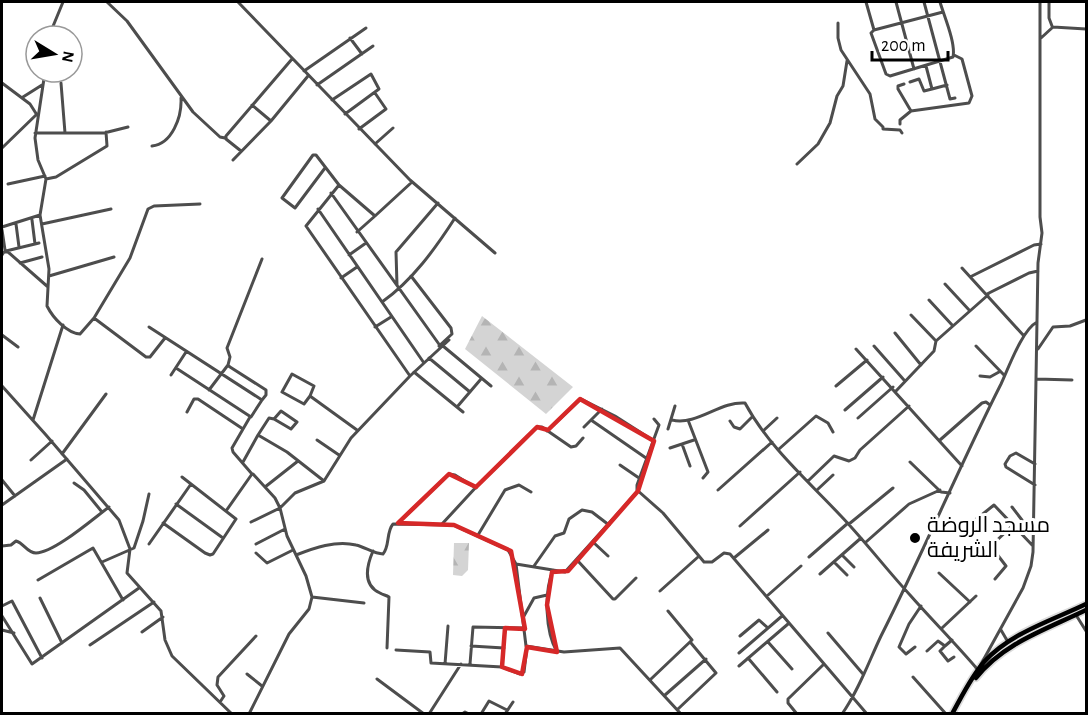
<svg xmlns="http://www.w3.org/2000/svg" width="1088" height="715" font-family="'Alegreya Sans',Cairo,sans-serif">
<defs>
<pattern id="forest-firs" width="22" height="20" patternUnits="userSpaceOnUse" patternTransform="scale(1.5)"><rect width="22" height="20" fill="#d4d4d4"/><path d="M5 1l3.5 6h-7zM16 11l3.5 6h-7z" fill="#b4b4b4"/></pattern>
</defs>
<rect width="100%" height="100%" fill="#fff"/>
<path fill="url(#forest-firs)" d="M482 316 573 387 546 414 465 349Z
M454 543H469L468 570 462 576 453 575Z"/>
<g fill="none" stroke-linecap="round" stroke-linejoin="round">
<g stroke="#dbdbdb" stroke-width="8">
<path id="major" d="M976 678C1003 643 1047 629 1086 610
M952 714C962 696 971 677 984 662 1010 633 1053 620 1086 604"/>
</g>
<path stroke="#4d4d4d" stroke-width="3" d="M107 2 127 21 193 112 220 137 225 138
M238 2 410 180 495 253
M866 2 874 30
M896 2 914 69
M924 2 950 99 955 98
M940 2C944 16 956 43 953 57L890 76 886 74 871 33 874 30 943 12
M1049 2V18L1052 26
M838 23V38L841 50 870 94 875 119 883 127V129L900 130 902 133
M49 36 63 2
M350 38 362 54
M1041 38 1053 27 1086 29
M926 66 932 89 947 85
M304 71 366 28
M910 82 919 79 924 91 932 89
M2 83 30 104 37 115
M61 83 65 133
M904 84 898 86V89L911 111 969 103 972 96 962 59 954 55
M317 85 373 46
M23 97 42 85
M332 100 371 74 379 89 345 114
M252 105 271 121
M900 124V120L911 111
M359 129 386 109 375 93
M35 133H104L128 127
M375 144 393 128
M152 146C172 144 182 117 181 98
M2 148 37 114
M241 151 226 139V136L292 59
M233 160 271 121 308 76
M797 164 818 144 830 123 837 96 843 86 847 61
M325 168 295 208 282 198 313 155H316L339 185 375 216 357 232
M46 179 56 177 107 146 106 132
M8 184 45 176
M339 185 306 226 410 376
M331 193 441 347
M318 209 424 363
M40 215 46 179 38 160 35 138 45 72
M375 216 412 182
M32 220 35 244
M16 224 19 247
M42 224 111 209
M2 227 40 215 49 269 47 306C53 318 67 333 80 334L94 318 130 258 148 209 154 206 200 204
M2 230 5 250
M6 251 39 243
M2 255 4 252H8L48 287
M349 255 366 243
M20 263 42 257
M962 268 1024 336
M49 276 114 257
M411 276 451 328 452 334 439 346
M972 276 1034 245 1041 244
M341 278 357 267
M945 284 970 311
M397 285 396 252 438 203
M987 294 1029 273 1038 271
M929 300 953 326
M382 302C412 281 435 249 455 218
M911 315 936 341
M94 318 146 357H150L165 338
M149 327 262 400 251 417 176 368
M375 327 391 317
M895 333 921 365
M2 335 18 347
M443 346 491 386
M874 346 904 380
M976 346 1004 375
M856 349 962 466
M1038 349 1053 327 1070 326 1086 320
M429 358 470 392
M414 372 463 412
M292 374 314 386 310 396 304 404 282 392Z
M171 375 186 352
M980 376 990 377 999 372
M1037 379 1072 380
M2 386 46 435 119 520 130 549 127 573 161 611 165 640 172 656 232 714
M836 386 867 360
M209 390 228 365
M896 391 934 351 936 341 988 295
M310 396 357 430
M262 400 266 395V390L230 367 228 365 230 357 227 348 262 259
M457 407 481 379
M845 410 883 377
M187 412 194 399H198L243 429
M858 418 893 387
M654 419 659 425 637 485V490L663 513 704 562H712L724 553 730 554 867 714
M33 420 63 325
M591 420 646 458
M672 420C697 426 720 401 745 403 768 446 807 480 840 515 865 541 886 569 910 595 932 620 956 644 978 670
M688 420 708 472 703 478
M730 421 734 427 740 429 752 417
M584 427 602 409
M668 429 675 406
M547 431 581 399 615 416 654 441
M763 431 777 418
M258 435 269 418 274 419 281 411 297 422 291 429 274 419
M317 440 339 455
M940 440 982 403 986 402 990 405
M682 444 690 466
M670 448 694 440
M779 449 816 416 828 423 833 432
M62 454 106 394
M31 460 52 441
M243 462 258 435 287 452 324 481
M910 462 941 492 950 493
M620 465 639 478
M2 480 15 496
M808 481 834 456 849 461 855 458 860 450 909 406
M74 483 84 490 102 512
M1035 485 1006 467 1005 464 1010 456 1016 453 1035 464
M265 487 298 461
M718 490 772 442
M817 490 833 475
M176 504 223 538
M2 505 67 459
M1012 507 1032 533
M226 511 252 474 233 452 232 448 250 417
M974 521 994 505 1033 546
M251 522 280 508 275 498 253 474
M163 523 205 553 210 555 213 554 236 519 191 484
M398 523 449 474 455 475 476 488
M442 524 478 485 537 427H542L571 447 576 446 583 438
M849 524 893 488
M740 526 800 472
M478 535 505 490 519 485 531 492
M593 542 608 556
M866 542 909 504 940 490
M149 544 191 484 182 477
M256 544 285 529
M2 546 11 545 16 541C24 543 27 553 36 553 54 553 94 518 109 507
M373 551C367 565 362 585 380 593 383 595 386 595 389 597L387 648
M256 553 267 563 293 550
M296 555C314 548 336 540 356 545 365 547 374 554 383 554 390 546 386 532 393 524L453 525 508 550 516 564 565 572 638 491
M842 555 854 567
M809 557 848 523
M734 558 768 530
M577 560 613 599H615L636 578
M102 562 134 548 143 521 149 494
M834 562 847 575
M516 564 526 646 564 652 620 648 681 714
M534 566 555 536 564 533 569 519 582 510 592 512 609 525
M553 570C544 592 545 631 557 652
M939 573 970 602
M820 574 861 538
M995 579 1006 566 993 549 992 545 1013 525
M38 580 93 548 123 600
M660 591 698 557
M767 596 801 566
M312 597 364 603
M40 598 62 643
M2 606 12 601 42 658
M1076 615 1086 631
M2 616 32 664 139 588
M524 616 534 598 547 595
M942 628 976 596
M2 630 14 633
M1001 630 1008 642
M142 632 163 617
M828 633 863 674
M740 636 759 620 768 628
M768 642 792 669
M90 645 154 602
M471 646 504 648
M945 646 940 651 948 661 954 657
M915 647 906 654 899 647 909 624 921 606
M396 650 430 652 431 663 502 667 520 674 524 672 527 647
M927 651 938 641 945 646 952 640
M739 653 782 616
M748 658 777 692
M445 664 448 626
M470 664 473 627 524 628
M739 666 788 624
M980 666 1023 588 1031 566 1033 552 1038 263 1042 233 1040 217V2
M502 667 505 628
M247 674 262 686
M913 677 946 714
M377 679 424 714
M651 679 692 640 668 611
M665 695 706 659
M220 702 224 696 217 685 218 677 256 636
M678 709 716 673 691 643
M249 714 289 634 309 609 312 597 306 576 287 536 280 508 295 493 324 481 351 438 410 376 449 340
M429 714 461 664
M462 714 465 712 469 714
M481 714 489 701 507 710
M505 714 513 702
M797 714 788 703V699L824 664
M842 714C859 690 869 661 881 636 923 553 959 467 1001 384 1009 367 1022 330 1037 322"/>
<use href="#major" stroke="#000" stroke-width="4.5"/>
</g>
<path fill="none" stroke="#d62828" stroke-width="4.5" stroke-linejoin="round" d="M580 399 654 441 638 491 568 571 552 572 547 605 557 652 527 647 522 674 502 667 505 628 525 629 511 551 454 525 398 523 449 474 476 487 537 427 548 430Z"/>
<circle fill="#000" stroke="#fff" stroke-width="2" cx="915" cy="538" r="6"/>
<g text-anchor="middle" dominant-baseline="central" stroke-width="6" stroke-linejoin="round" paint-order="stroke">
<g font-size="22" fill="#000" stroke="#fff" text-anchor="start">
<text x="927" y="525">مسجد الروضة<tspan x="927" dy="25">الشريفة</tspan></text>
</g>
</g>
<rect width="1088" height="715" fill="none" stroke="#000000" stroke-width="6"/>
<g transform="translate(54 54) rotate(101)"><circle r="28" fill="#ffffff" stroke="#999999" stroke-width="1.5"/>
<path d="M0-4.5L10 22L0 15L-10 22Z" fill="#000000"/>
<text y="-9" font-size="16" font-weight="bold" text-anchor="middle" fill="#000000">N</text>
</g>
<path d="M872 51v9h76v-9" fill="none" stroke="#000000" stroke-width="3"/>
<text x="881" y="51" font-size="18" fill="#000000" stroke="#ffffff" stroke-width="4.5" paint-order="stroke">200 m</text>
</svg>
